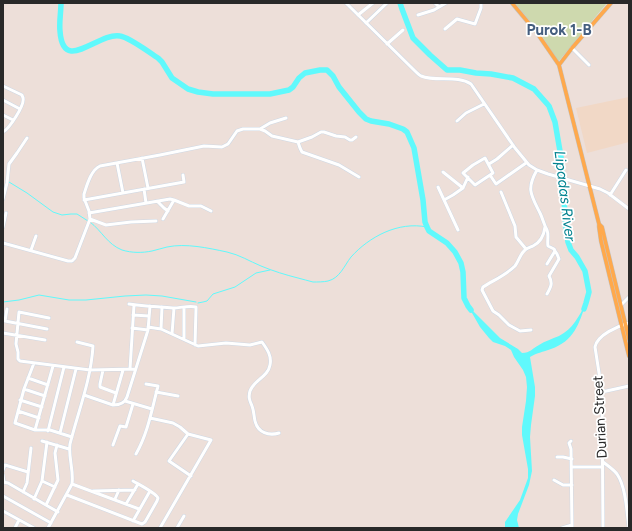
<svg xmlns="http://www.w3.org/2000/svg" width="632" height="531" font-family="Figtree,sans-serif">
<rect width="100%" height="100%" fill="#eddfd9"/>
<path fill="#f1d8c6" d="M629 97V142L587 153 576 108Z"/>
<path fill="#ced9ae" d="M515 3H607L558 62 542 36Z"/>
<path fill="#60f9fc" d="M586 303C579 324 574 341 551 349 543 352 536 353 530 357L535 387V396L531 425 530 437 532 471 529 485 518 514 517 520 519 528H505V522L520 500 528 478V469L522 435V427L526 401 527 387 526 377 523 370 514 357 511 350 505 346 493 342 489 338 480 327 468 306 500 338 518 349 522 353C530 353 533 348 539 345 545 341 552 339 559 336 573 329 579 316 586 303Z"/>
<g fill="none" stroke-linecap="round" stroke-linejoin="round">
<path stroke="#60f9fc" stroke-width="1" d="M9 182 27 193 53 212 62 215 71 214H77L88 221
M90 222C102 231 107 244 122 250 132 253 142 253 152 251 157 250 162 248 167 247 186 243 208 248 227 252 240 255 249 261 261 266 273 271 286 275 298 278 303 279 308 281 313 282 317 282 324 282 328 281 340 278 344 266 351 257 369 237 398 221 427 227
M3 302 19 300 39 295 69 300H86L125 296 146 295 162 296 196 302
M198 303 203 302 207 301 213 294 235 287 256 273 270 270"/>
<path stroke="#60f9fc" stroke-width="5.5" d="M61 3C61 12 59 22 60 31 63 75 98 32 120 36 129 37 150 53 158 58L162 62 172 78 188 89 198 92 213 94H270L289 90 293 87 299 78 305 73 320 70H327L333 76 339 87 359 112 366 119 371 121 389 124 403 129 407 132 414 148 423 200 425 222 427 227 429 231 447 243 455 252 461 263 463 272 464 298 468 306 471 310
M400 3 402 9 413 38 430 55 447 70H460L476 73 491 74 513 78 534 89 549 106 555 122 561 157 566 228 568 242 571 250 577 257 585 271 589 292 586 303 584 309"/>
<g stroke="#ced8e4" stroke-width="4">
<path id="minor" d="M346 3 414 70C416 72 419 75 421 76 436 82 457 75 471 84L515 148 529 165 537 170 548 174 600 189 608 193 629 209
M435 3 439 7
M358 15 373 3
M418 15 434 10 446 3
M366 23 387 3
M445 29 457 19 475 24 481 8V3
M387 44 403 30
M572 48 589 65
M3 86 22 95C22 96 23 97 23 98 25 105 9 129 3 132
M3 100 20 109
M3 115 13 120
M457 121 466 113 484 104
M260 129 270 123 286 118
M298 142 300 148 302 152 339 165 359 177
M142 158 148 188
M485 158 493 173 475 185 463 173 473 165Z
M117 163 123 193
M489 164 497 159 513 145
M537 170C526 189 531 195 540 213 543 219 544 225 547 230 549 235 547 241 548 246L554 249 555 251 547 264
M443 172 463 188
M490 175 496 184 526 163
M438 187 458 230
M144 189 146 203
M501 192 515 226 516 237 526 249
M610 195 626 170
M3 199 7 183 9 164 17 153 27 138
M84 200 184 182 183 175
M444 200 453 195 463 188 468 177
M157 201 164 208 168 211
M89 213 170 199 174 200 189 206H201L211 211
M90 219 106 225 131 222 156 221
M163 219 174 200
M3 227 6 213
M3 243 68 261H72L75 258 90 219 89 211 84 198V194C87 185 91 170 100 166L160 155 204 146 222 147 228 144 237 131 243 129H260L265 131 272 136 298 142 312 137 321 132H324L336 136 345 137 350 140H352L356 137
M31 250 36 236
M547 294C551 287 553 283 549 276L559 259 557 254 555 251
M129 304C144 306 159 307 173 308 181 308 189 305 196 307V309L195 345
M621 305 629 297
M7 309 5 321 47 329
M133 315 149 316
M49 318 19 312 16 344 18 352V359L20 361 90 370 135 369
M148 327 161 329 198 346 226 343 250 345 262 342C267 349 272 356 270 365 268 377 254 380 250 391 248 398 250 401 252 406 254 411 254 417 255 421 258 433 269 436 279 433
M132 328 148 330
M161 329 162 307
M531 330 520 331 509 325 499 315 493 311 482 290 483 287C494 280 506 275 515 266 519 261 520 254 525 250 527 248 531 247 533 246 541 242 544 235 545 227
M3 333 45 340
M172 334 174 308
M184 339V308
M34 363 24 389 15 423 35 430H50L72 437
M130 369 134 305
M103 370 100 384V387L116 393
M28 378 48 385
M24 389 45 396
M156 392 178 396
M602 392 629 386
M84 395 113 405C119 405 125 403 127 397L148 330 150 306
M20 400 42 407
M125 401 152 409
M113 405 123 370
M18 411 39 418
M150 418 173 423 180 427 188 434 211 440 160 528
M35 430 53 366
M48 431 64 367
M60 433 76 369
M188 434 169 461 191 476
M42 441 69 449
M571 441 569 443 571 449 572 528
M113 445 120 426 126 427 133 404
M136 454C148 433 152 409 158 386L146 384
M557 457H563L572 459
M603 462C608 466 613 469 617 474 626 487 627 513 629 528
M572 467H602
M3 470 5 465 28 472
M3 475 4 482
M554 480 563 485H572
M42 481 55 487
M3 482 8 483 58 512
M72 484 139 509
M93 491 135 490
M23 492 27 483 31 448
M67 495 142 524 145 522 157 501C157 500 158 499 158 498 156 493 138 484 133 481
M3 496 51 523
M34 499 42 481 47 442
M115 499 119 490
M126 504 138 484
M46 505 58 480 55 453 57 445
M3 511 34 528
M133 521 150 491
M15 528 19 520
M48 528 72 484C74 470 68 457 70 444 78 412 91 380 93 346L77 342
M177 528 184 516
M562 528 572 525
M603 528 602 392 595 347C597 335 618 326 629 323"/>
</g>
<g stroke="#c3c3c3" stroke-width="4.5">
<path id="major" d="M512 3 537 33 559 65 599 224 602 227 605 240 629 339
M559 65 572 48 611 3
M599 224V227L601 241 629 356"/>
</g>
<use href="#minor" stroke="#fff" stroke-width="3"/>
<use href="#major" stroke="#ffa94c" stroke-width="3.5"/>
</g>
<g text-anchor="middle" dominant-baseline="central" stroke-width="3.5" stroke-linejoin="round" paint-order="stroke">
<g font-size="14" fill="#292929" stroke="#fff">
<text transform="translate(600 417) rotate(-93)">Durian Street</text>
</g>
<g font-size="15" font-weight="bold" fill="#455e7f" stroke="#fff">
<text x="559" y="30">Purok 1-B</text>
</g>
<g font-size="15" font-style="italic" fill="#038390" stroke="#fff">
<text transform="translate(565 196) rotate(83)">Lipadas River</text>
</g>
</g>
<rect width="632" height="531" fill="none" stroke="#292929" stroke-width="8"/>
</svg>
